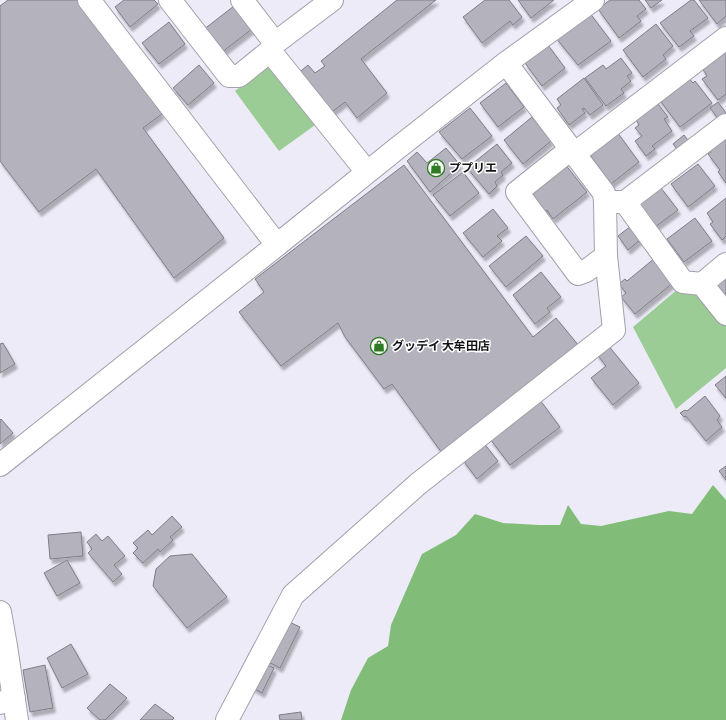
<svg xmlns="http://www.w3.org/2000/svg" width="726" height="720" font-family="'Sofia Sans Condensed','Noto Sans JP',sans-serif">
<defs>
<filter id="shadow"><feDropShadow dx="2.5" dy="4.5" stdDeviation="1" flood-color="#0004"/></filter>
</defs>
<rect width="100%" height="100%" fill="#ecebf7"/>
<path fill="#9ccc95" d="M266 67 275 68 318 123 279 151 235 91Z
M679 288 699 290 726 322V368L676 409 633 327Z"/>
<path fill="#81bd78" d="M713 485 726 500V720H341L351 690 368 658 388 646 391 625 422 554 456 535 475 514 503 523 539 525H560L568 505 581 524 601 526 669 511 692 514Z"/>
<path fill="#b3b2bd" stroke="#7f7e88" filter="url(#shadow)" d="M8 0H81L162 114 143 128 224 238 174 278 96 169 39 212 0 161V6Z
M124 0H154L158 4 130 27 115 7Z
M397 0H436L361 59 387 93 357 118 345 102 328 115 296 75 308 65 315 73 325 66 321 61Z
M485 0H509L522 17 513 25 510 21 482 43 463 17Z
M518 0H554L531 18Z
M610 0H639L646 9 637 16 641 21 619 38 598 9Z
M645 0H662L651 8Z
M691 0H694L708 18 690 31 694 36 679 47 660 23Z
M699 0H726V16L717 24Z
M234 6 252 29 221 53 203 30Z
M589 12 611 41 578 65 556 38Z
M169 22 185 44 159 64 142 43Z
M656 24 673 46 663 55 666 59 643 77 623 50Z
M548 45 565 68 542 86 525 63Z
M726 51V94L718 100 702 79 707 76 702 68Z
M621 58 632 73 627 76 631 81 621 89 624 93 606 106 585 78 603 65 606 69Z
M199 65 214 83 188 105 173 88Z
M687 76 693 83 695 81 712 103 680 127 658 98Z
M584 78 603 105 590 115 584 108 582 109 585 113 569 125 557 108 561 105 557 99Z
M506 83 524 107 498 127 480 103Z
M655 100 668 117 664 119 672 131 652 146 655 149 646 156 635 141 642 136 635 128 639 125 636 120 641 117 638 113Z
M718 102 726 113V121L722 124 710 108Z
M470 108 492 136 462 159 439 132Z
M532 117 551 141 523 164 504 140Z
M617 132 639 162 611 184 590 155Z
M684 135 691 144 680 153 673 144Z
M726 136V183L718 172 720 170 708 154 711 152 709 149Z
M497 144 512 163 501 172 503 175 495 182 497 186 489 194 467 168Z
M446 148 460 165 430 192 407 161 417 152 427 163Z
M565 164 587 192 553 219 547 210 541 215 526 194Z
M698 164 715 186 688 207 671 184Z
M404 165 533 337 556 318 579 346 442 453 392 384 384 389 345 337 338 323 281 366 239 312 264 292 255 279Z
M463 172 479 193 450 216 433 195Z
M661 188 678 210 655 227 638 206Z
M726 198V236L722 240 710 224 713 222 707 213Z
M493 209 508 228 497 236 502 241 483 257 463 233Z
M695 218 712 241 684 262 667 239Z
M631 226 641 239 628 250 618 236Z
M526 236 543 256 506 287 489 266Z
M655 258 674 282 635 314 621 297 626 293 619 284 625 279 627 281Z
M541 272 561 297 547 308 550 312 535 324 513 295Z
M726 276V306L711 288Z
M3 343 15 364 0 373V344Z
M607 344 639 383 613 405 591 378 606 366 596 353Z
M726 376V398L715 385Z
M705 396 720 416 717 420 722 427 706 441 686 416 684 417 680 413 685 410 687 411Z
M540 400 560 427 510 465 490 439Z
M1 419 13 433 0 444V420Z
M483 442 498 461 477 479 462 459Z
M726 466V480L719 471Z
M172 516 182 527 170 537 173 540 160 552 158 549 143 563 133 553 138 548 133 543 148 530 152 535Z
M81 532 83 556 50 559 48 535Z
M96 534 102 541 108 536 125 556 114 565 122 574 113 582 88 553 92 549 87 542Z
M192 554 227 597 187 628 153 586 156 569 170 556Z
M67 560 80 583 57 596 44 573Z
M285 620 300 627 280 668 265 660Z
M71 644 88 674 62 688 47 658Z
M263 663 274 668 262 693 250 686Z
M45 665 53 708 30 712 23 670Z
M110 684 127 698 105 720H100L87 708Z
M155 704 174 718 172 720H140Z
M301 712 302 720H280L279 715Z"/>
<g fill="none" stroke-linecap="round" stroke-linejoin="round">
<g stroke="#a1a0ab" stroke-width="24">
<path id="minor" d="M89 0 277 245
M170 0 229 76H239L270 51
M242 0 275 43
M332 0 275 43 270 51 367 172
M506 63 604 193 605 202
M571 149 517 192 578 274 586 271 606 256
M574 154 726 38
M625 202 683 282 702 284 726 264
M702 284 726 314
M0 465 277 245 395 150 506 63 593 0
M0 703 14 699
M227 720 293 595 418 484 614 330 606 256 605 202H625L726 125"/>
</g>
<g stroke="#a1a0ab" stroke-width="24">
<path id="tertiary" d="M0 612 6 646 17 720"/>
</g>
<use href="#minor" stroke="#fff" stroke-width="22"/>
<use href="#tertiary" stroke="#fff" stroke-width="22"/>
</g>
<defs>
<g id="shop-ring" transform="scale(0.9)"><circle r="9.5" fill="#fff" stroke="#2e7b23" stroke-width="1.5"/><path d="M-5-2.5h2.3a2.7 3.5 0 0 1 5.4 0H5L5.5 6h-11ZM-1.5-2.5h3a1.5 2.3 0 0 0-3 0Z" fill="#2e7b23"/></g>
</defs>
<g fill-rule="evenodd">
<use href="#shop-ring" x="436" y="168"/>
<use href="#shop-ring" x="379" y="346"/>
</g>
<g text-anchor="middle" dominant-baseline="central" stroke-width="3" stroke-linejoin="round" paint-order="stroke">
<g font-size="12" font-weight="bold" fill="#121216" stroke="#fff" text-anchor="start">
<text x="449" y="168">ププリエ</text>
<text x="392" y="346">グッデイ 大牟田店</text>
</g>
</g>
</svg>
